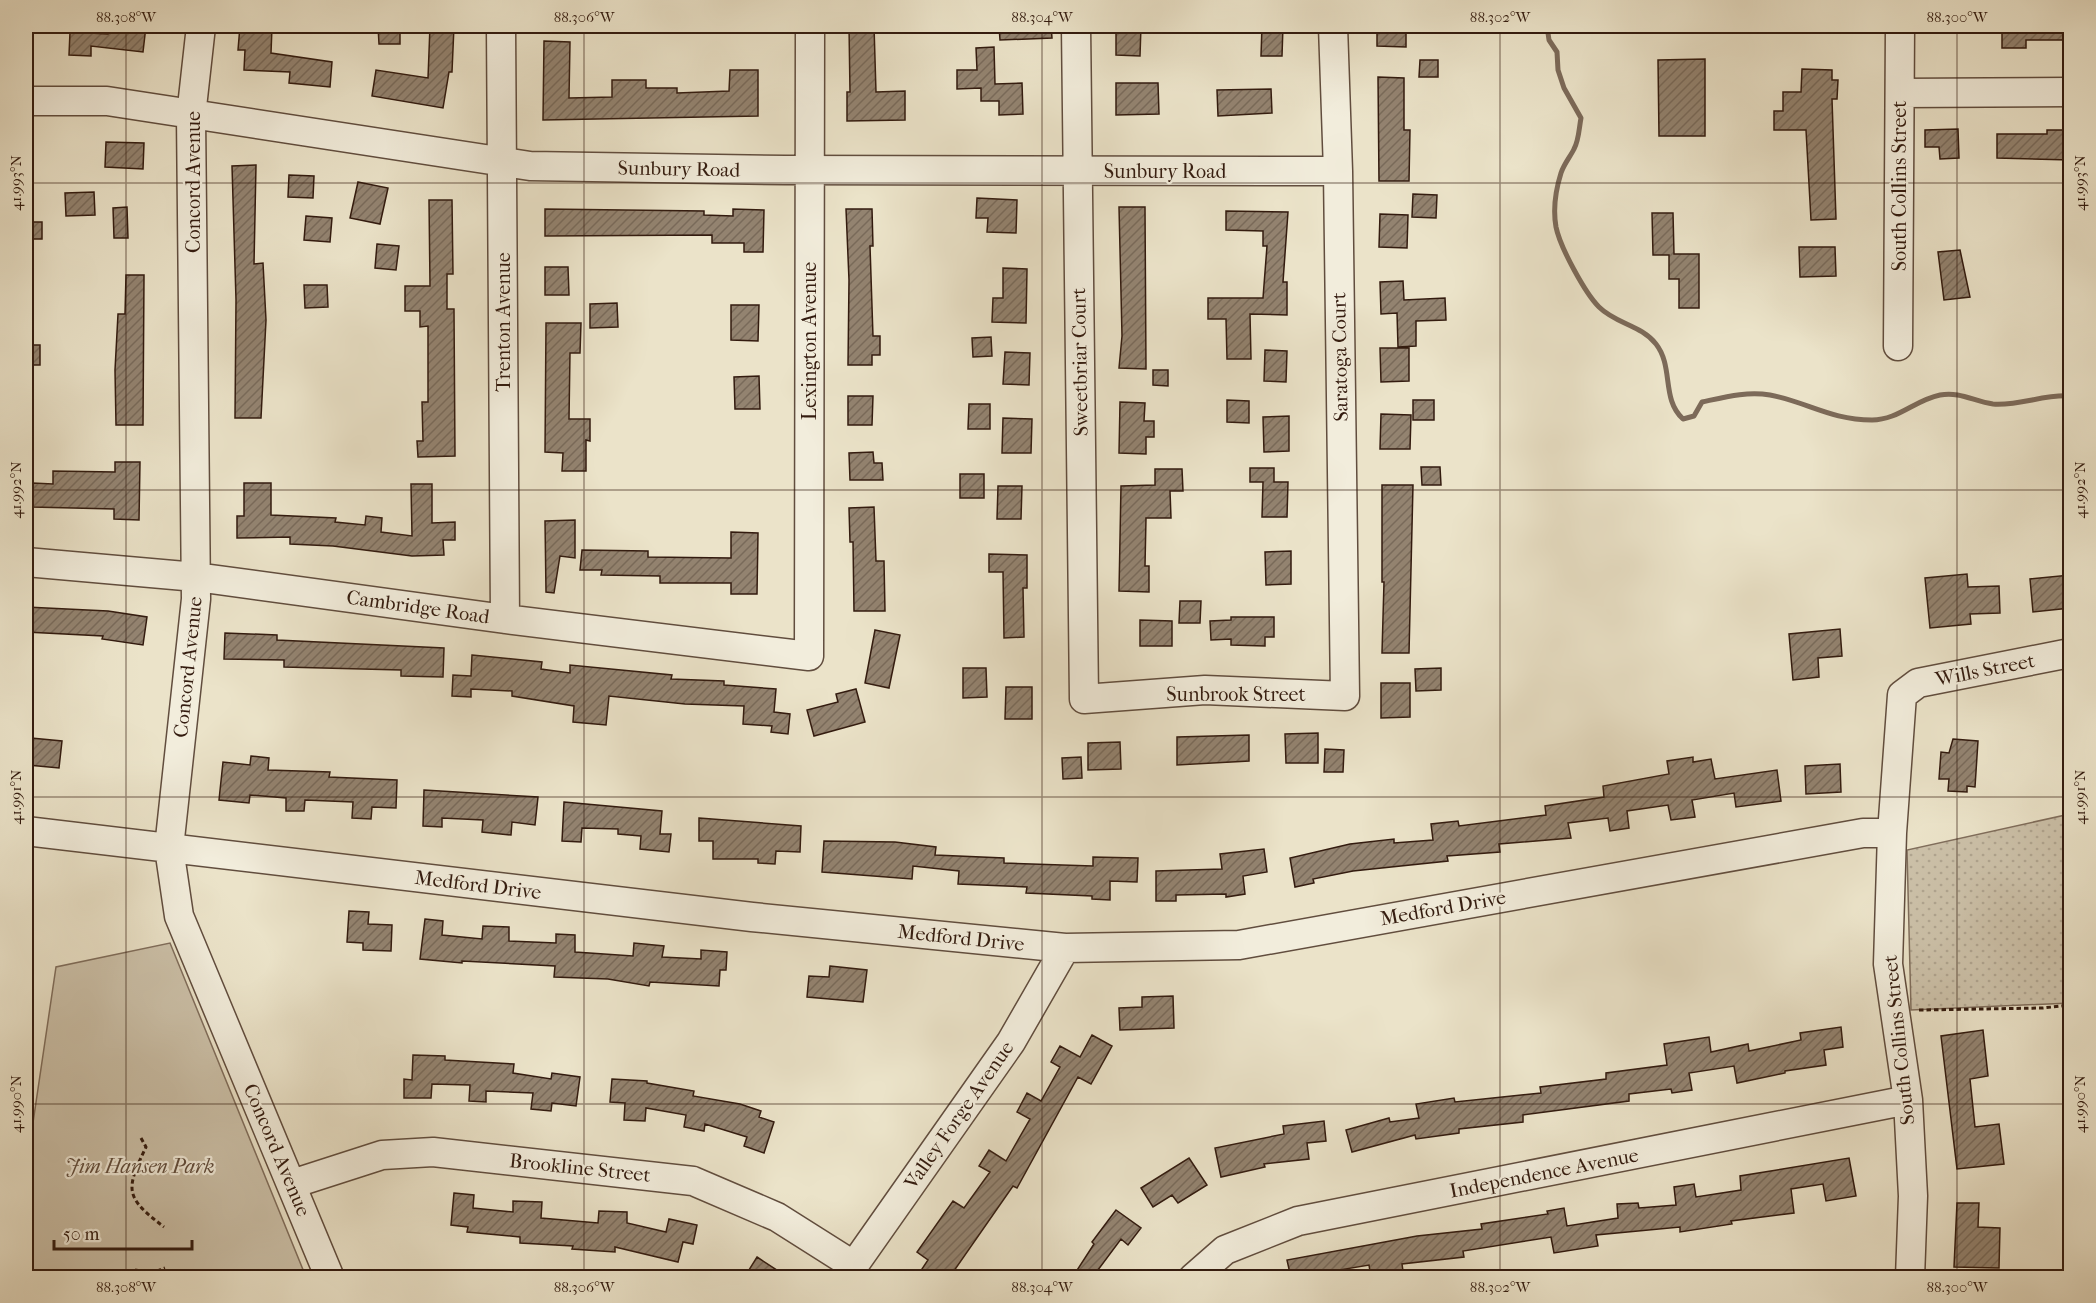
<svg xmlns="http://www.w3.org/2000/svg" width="2096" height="1303" font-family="'IM FELL French Canon',serif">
<defs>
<pattern id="grass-dots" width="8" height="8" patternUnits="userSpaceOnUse" patternTransform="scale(1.5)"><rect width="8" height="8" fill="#ccc1a9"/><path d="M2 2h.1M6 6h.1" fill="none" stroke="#b0a590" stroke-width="1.8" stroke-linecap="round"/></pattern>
<pattern id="building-hatch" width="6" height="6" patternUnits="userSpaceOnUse" patternTransform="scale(1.5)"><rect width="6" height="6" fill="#938370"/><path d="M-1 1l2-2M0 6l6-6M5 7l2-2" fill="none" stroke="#796a5a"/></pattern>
</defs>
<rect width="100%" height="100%" fill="#ebe3c9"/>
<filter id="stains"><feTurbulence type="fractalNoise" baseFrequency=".00333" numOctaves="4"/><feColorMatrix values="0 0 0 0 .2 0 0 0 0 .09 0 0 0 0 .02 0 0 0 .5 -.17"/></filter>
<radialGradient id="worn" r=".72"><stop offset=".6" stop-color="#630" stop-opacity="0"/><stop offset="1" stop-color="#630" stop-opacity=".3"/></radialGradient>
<path fill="url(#grass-dots)" stroke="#806e5c" stroke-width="1.5" d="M2070 814V1003L1911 1010 1907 850Z"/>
<path fill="#ccc1a9" stroke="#806e5c" stroke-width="1.5" d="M170 943 306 1277H26V1170L56 967Z"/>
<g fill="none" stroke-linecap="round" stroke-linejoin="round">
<path stroke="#7c6a59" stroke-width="5" d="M1547 26 1549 40 1557 52 1558 70 1564 88 1581 118C1579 128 1579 140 1574 149 1570 157 1564 164 1561 173 1556 189 1553 210 1556 227 1560 247 1585 293 1599 307 1616 324 1641 325 1656 344 1674 367 1661 399 1683 419L1694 416 1702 402C1725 397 1747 391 1770 395 1807 402 1831 420 1872 420 1898 420 1915 400 1940 395 1960 391 1975 402 1993 404 2020 406 2044 394 2070 396"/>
</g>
<path fill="url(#building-hatch)" stroke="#331b0f" stroke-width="1.5" d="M110 26H146L143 52 91 46V56L69 55 70 32 108 34Z
M240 26 272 27 271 53 332 62 330 87 289 83 290 72 244 70 245 50H238Z
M378 26H400V44H379Z
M430 26H454L452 72H449L443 108 372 96 376 70 428 78Z
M849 26H874L876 92 905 91V120L847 121V92H850Z
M999 26H1051L1052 38 1000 40Z
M1116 26H1141L1140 56 1116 55Z
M1262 26H1283L1282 56H1261Z
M1377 26H1406V47L1377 46Z
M2002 26H2070V40H2026V48H2002Z
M544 41 570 42 569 98 612 97V80H646V88H677V93L729 91 730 70H758V116L543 120Z
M994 47 995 84 1022 83 1023 114 999 115V101H981V88L957 89V70H977L976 48Z
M1705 59V136H1659L1658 60Z
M1420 60H1438V77H1419Z
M1802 69 1832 70V80H1838L1837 99H1832L1836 219 1811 220 1806 130H1774V111H1783V92H1801Z
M1378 77 1404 78V130H1410L1409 181H1379Z
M1116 83H1158L1159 114 1116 115Z
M1271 89 1272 113 1218 116 1217 90Z
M1958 129 1959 158 1940 159 1939 147H1925V130Z
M2047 130H2070V160L1997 158V134H2047Z
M106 142 144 143 143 169 105 167Z
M256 165 254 264 263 263 266 320 261 418H235L236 300 232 166Z
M289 175 314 176 313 198 288 197Z
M358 182 388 188 380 224 350 218Z
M94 192 95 215 66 216 65 193Z
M1413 194 1437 195 1436 218 1412 217Z
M977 198 1017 200 1016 233 987 232 988 218H976Z
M429 200H452L453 274H447V309H454L455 456 418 457 417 441H423L422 402H428V326L420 327V311H405V286H430Z
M127 207 128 238H114L113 208Z
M1119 207H1145L1146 369 1119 368 1122 336Z
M545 209 704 211V215L733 216V209L764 210 763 252H744V243H712V235L545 236Z
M846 209H872L873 246H870L873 336H880V355H872V365H848L849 280Z
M1226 211 1288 212 1283 282H1287V315L1250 314 1251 359H1227L1226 319H1208V298H1263L1267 246H1263V231L1226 230Z
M1652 213H1673L1674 254H1699V308H1679V279H1669V255H1653Z
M1380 214 1408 215 1407 248 1379 247Z
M306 216 332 218 330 242 304 240Z
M26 222H42V239H26Z
M377 244 399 246 396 270 375 268Z
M1799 247H1835L1836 276 1800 277Z
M1960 250 1970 297 1944 300 1938 252Z
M545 267H568L569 295H545Z
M1003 268 1027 269 1026 323 992 322 993 298H1003Z
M126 275H144L143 425H116L115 370 118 314H125Z
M1403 281 1404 300 1445 298 1446 320 1416 321V346L1398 347 1397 313 1381 314 1380 282Z
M304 285H327L328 307 305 308Z
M617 303 618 327 590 328V304Z
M731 305H759L758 341 731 340Z
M546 323H581L580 353H570L569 419H590V441L586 440V471H562L563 453 545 452Z
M991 337 992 356 973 357 972 338Z
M26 345H40V365H26Z
M1380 348H1409V381L1381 382Z
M1265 350 1287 351 1286 382 1264 381Z
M1005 352 1030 353 1029 385 1003 384Z
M1153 370H1168V386L1153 385Z
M759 376 760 409H735L734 377Z
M848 396H873L872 425H848Z
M1227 400 1249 401V423L1227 422Z
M1413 400H1434V420H1413Z
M1120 402 1145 403 1144 421H1154V437H1146V454L1119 453Z
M969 404H990V429H968Z
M1381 414 1411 415 1410 449H1380Z
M1289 416V451L1264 452 1263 417Z
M1003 418 1032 419 1031 453H1002Z
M873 452 874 463H882L883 480H850L849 453Z
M115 462H140L139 520 114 519V509L32 507 33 483 53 484V471L115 472Z
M1421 467H1440L1441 485H1422Z
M1250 468H1274V482H1288L1287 517H1262L1263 482H1250Z
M1155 469H1182L1183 491H1170L1171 518H1146L1145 566H1149V592L1119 591 1121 486 1155 485Z
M960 474H984V498H960Z
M244 483H271V515L336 518 335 522 365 525 366 516 382 518 381 532 412 536 411 484H432V523L455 522V540H443L444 555 412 556 333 546 290 544V537L237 538V516H244Z
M1382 485H1413L1409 653H1382L1384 582H1382Z
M998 486H1022L1021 519H997Z
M874 507 876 561H884L885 611H854L853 542H850L849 508Z
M575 520V558L560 556 554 593 546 592 545 521Z
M731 532 758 533 757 594H731V583H660V576L601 575 602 570H580L582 550 648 551V557L731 558Z
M1291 551V584L1266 585 1265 552Z
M989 554 1027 555V588H1023L1024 637 1004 638 1003 572H989Z
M1967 574 1968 587 1999 586 2000 613 1970 614 1971 624 1930 628 1925 578Z
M2070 575V608L2033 612 2030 579Z
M1180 601H1201L1200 623H1179Z
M26 607 108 611 147 617 143 645 102 639 103 636 26 632Z
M1231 617H1274V637H1265V646L1231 645V639L1211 640 1210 621 1231 620Z
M1140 620 1172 621V646H1140Z
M1840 629 1842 656 1818 658 1819 677 1793 680 1789 634Z
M875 630 900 635 889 688 865 683Z
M225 633 277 635V640L444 648 443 677 401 676V670L284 667V660L224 659Z
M472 655 542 662 541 669 570 673V665L672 675 671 679 724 681V685L776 689 774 712 790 714 788 734 771 732 772 726 743 724 744 706 685 704 609 696 606 725 573 722 574 706 512 696V691L471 689V697L452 696 453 675 471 676Z
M963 668H986L987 697 963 698Z
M1441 668V690L1416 691 1415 669Z
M1381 683H1410V717L1381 718Z
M1006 687H1032V719H1005Z
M856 689 865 722 814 736 807 710 838 702 836 694Z
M1318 733V763H1286L1285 734Z
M1249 735V761L1177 765V737Z
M31 738 62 741 59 768 28 765Z
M1953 739 1978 741 1975 787 1967 786V792L1948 791 1949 779H1939L1941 752 1949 753Z
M1120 742 1121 769 1088 770V743Z
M1325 749 1344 750 1343 772H1324Z
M251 756 269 758 268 770 330 772 329 777 397 780 396 808 372 807 371 819 352 818 353 802 305 800 304 811H286V798L250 795 249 803 219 800 223 762 250 765Z
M1081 757 1082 778 1063 779 1062 758Z
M1693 757V762L1711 759 1715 779 1777 770 1781 801 1736 807 1734 793 1692 800 1695 817 1671 820 1668 805 1627 811 1629 828 1610 831 1608 818 1568 823 1571 838 1499 844 1500 852 1447 856 1448 861 1353 871 1313 879 1314 883 1295 887 1290 858 1350 844 1394 839V843L1433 840 1431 824 1458 821 1459 826 1546 815 1545 806 1604 797 1603 786 1669 774 1667 761Z
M1840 764 1841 792 1806 794 1805 766Z
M424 790 538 797 535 825 512 822 511 835 482 832 483 820 442 818V827L423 826Z
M564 802 662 811 660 834H671L669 852 640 849 641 836 618 834V829L582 828 581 842 562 841Z
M699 818 801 826 800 852 776 851 775 864 758 863V859H713V841H699Z
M824 841 895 842 936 847 935 855 1004 858V863L1093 866V857L1138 858 1137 882 1110 881V900L1092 899V896L1026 893 1027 887 958 884 959 871 913 866 912 879 822 872Z
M1264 849 1267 872 1243 876 1245 894 1226 897V894L1176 895V901H1156V871L1222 869 1220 854Z
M349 911 369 912 368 924 392 925 391 951 363 950V943L347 942Z
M425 919 443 921 442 935 482 939 483 926 509 927V941L556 943V934L575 935V952L633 956 634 943 664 946 662 957 701 959V950L727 952 726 970H720L719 986 650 982 649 986 608 979 554 977 555 966 462 961V963L420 959Z
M830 966 867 970 863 1002 807 997 809 976 829 977Z
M1173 996 1174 1028 1120 1030 1119 1008 1142 1007V997Z
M1841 1027 1843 1047 1824 1050 1826 1065 1785 1071V1073L1737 1083 1734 1066 1689 1073 1692 1090 1672 1093 1671 1089 1629 1094V1101L1523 1115V1122L1459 1129V1133L1416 1139 1415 1135 1352 1152 1346 1130 1389 1118 1390 1122 1419 1118 1416 1104 1454 1098 1455 1102 1541 1093 1540 1087 1606 1079V1073L1667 1065 1664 1044 1709 1037 1711 1052 1748 1044 1749 1051 1801 1040 1800 1033Z
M1983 1030 1988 1076 1970 1079 1975 1127 1999 1124 2004 1164 1957 1169 1941 1036Z
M1092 1035 1112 1046 1091 1084 1078 1077 1017 1188 1013 1186 949 1278H916L928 1260 917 1252 953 1201 964 1208 990 1172 979 1166 989 1150 1006 1161 1030 1119 1017 1112 1027 1093 1041 1101 1060 1067 1051 1062 1060 1046 1080 1057Z
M413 1055 445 1056V1060L514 1064 513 1073 551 1079 552 1073 580 1077 576 1106 552 1103 551 1111 531 1109 533 1093 486 1091V1102L469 1101 470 1085 432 1084 431 1098H404V1079L412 1080Z
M612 1079 647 1081V1083L694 1091 693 1096 740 1104 761 1111 759 1117 774 1122 764 1153 744 1146 747 1137 705 1124 704 1131 684 1127 686 1115 646 1108 645 1121 624 1120 625 1103 610 1102Z
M1324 1121 1326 1141 1307 1143 1309 1159 1264 1164 1265 1167 1221 1177 1215 1148 1284 1134 1283 1126Z
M1189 1158 1207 1185 1178 1203 1172 1195 1153 1207 1141 1188Z
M1849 1158 1856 1196 1826 1201 1823 1184 1791 1189 1794 1213 1731 1221 1732 1224 1680 1232V1227L1596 1235 1598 1246 1554 1253 1551 1237 1463 1251 1464 1257 1402 1264 1404 1278H1371L1369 1265 1333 1271 1334 1276 1326 1278H1291L1287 1260 1417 1236 1482 1229 1481 1224 1548 1214 1547 1211 1564 1208 1567 1226 1618 1218 1617 1204 1638 1203 1639 1208 1676 1205 1674 1187 1694 1184 1696 1197 1741 1190 1740 1176Z
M454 1193 474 1195 473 1208 513 1212V1201L542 1202 541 1218 598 1223 599 1211 627 1212V1223L666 1232 669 1219 697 1225 693 1244 683 1242 678 1262 615 1247V1252L572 1249 573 1246 520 1243V1237L467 1232 468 1227 451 1225Z
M1957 1203H1979L1978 1227 2000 1228 1999 1268 1954 1267Z
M1116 1210 1141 1228 1128 1245 1121 1239 1092 1278H1072L1094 1244 1092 1242Z
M757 1257 789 1278H744Z"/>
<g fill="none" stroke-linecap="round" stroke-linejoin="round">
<g stroke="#614d3e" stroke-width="31">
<path id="minor" d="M201 26 191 116 196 599 169 848 179 916 330 1278
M501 26 505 619
M1076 26 1084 699 1205 690 1345 696 1338 171 1333 26
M1900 93 2070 92
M26 101H107L530 166 785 170 1338 171
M1898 346 1900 26
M26 562 196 577 505 619 809 656 810 26
M26 831 752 917 1065 948 1239 945 1863 833H1892
M292 1184 382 1155 433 1152 693 1181 777 1217 853 1265
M845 1278 1011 1042 1065 948
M1193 1278 1225 1250 1298 1221 1908 1100
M1910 1278 1913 1196 1908 1100 1888 964 1892 833 1902 695 1918 683 2070 653"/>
</g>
<path stroke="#331b0f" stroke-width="3" stroke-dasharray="4.5 3" stroke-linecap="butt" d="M1919 1010 2043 1008 2070 1005
M141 1138 146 1147C125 1191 125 1197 164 1227
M135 1270 152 1273 165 1268"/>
<use href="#minor" stroke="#f2eddc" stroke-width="28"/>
</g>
<path fill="none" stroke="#331b0f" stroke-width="1.5" stroke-opacity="0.45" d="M126 26V1278M584 26V1278M1042 26V1278M1500 26V1278M1957 26V1278M26 183H2070M26 490H2070M26 797H2070M26 1104H2070"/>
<g text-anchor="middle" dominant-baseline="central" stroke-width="4.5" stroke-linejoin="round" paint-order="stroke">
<g font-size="20" fill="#331b0f" stroke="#f2eddc">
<text transform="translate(679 169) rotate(1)">Sunbury Road</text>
<text x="1165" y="171">Sunbury Road</text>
<text transform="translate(193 182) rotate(-90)">Concord Avenue</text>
<text transform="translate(1899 186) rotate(-90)">South Collins Street</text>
<text transform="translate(503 322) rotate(-90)">Trenton Avenue</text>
<text transform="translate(809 341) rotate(-90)">Lexington Avenue</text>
<text transform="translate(1340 357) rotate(-91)">Saratoga Court</text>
<text transform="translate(1080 362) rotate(-91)">Sweetbriar Court</text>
<text transform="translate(418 607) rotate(8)">Cambridge Road</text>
<text transform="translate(188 667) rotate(-84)">Concord Avenue</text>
<text transform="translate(1985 670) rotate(-11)">Wills Street</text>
<text x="1236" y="694">Sunbrook Street</text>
<text transform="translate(478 885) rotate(7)">Medford Drive</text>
<text transform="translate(1443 908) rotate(-10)">Medford Drive</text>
<text transform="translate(961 938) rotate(6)">Medford Drive</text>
<text transform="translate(1899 1040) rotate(-96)">South Collins Street</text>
<text transform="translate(959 1115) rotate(-55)">Valley Forge Avenue</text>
<text transform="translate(277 1150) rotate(67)">Concord Avenue</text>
<text transform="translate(580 1168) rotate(6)">Brookline Street</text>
<text transform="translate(1544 1173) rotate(-11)">Independence Avenue</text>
</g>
<g font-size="20" font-style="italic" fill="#614d3d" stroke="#f2eddc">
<text x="140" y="1166">Jim Hansen Park</text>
</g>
</g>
<rect width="2096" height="1303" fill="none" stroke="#ebe3c9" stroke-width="66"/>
<path d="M54 1240v9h138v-9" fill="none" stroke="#331b0f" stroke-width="3"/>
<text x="63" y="1240" font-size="18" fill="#331b0f" stroke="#f2eddc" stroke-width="4.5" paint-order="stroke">50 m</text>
<rect x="33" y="33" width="2030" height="1237" fill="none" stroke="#331b0f" stroke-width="2"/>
<g font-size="15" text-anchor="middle" fill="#331b0f">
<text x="126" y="22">88.308°W</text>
<text x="584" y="22">88.306°W</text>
<text x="1042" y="22">88.304°W</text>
<text x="1500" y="22">88.302°W</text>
<text x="1957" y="22">88.300°W</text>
<text transform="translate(16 183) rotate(-90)" y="5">41.993°N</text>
<text transform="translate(2080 183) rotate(-90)" y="5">41.993°N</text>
<text transform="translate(16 490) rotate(-90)" y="5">41.992°N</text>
<text transform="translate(2080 490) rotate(-90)" y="5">41.992°N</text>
<text transform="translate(16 797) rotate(-90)" y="5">41.991°N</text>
<text transform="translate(2080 797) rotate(-90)" y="5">41.991°N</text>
<text transform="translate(16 1104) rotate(-90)" y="5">41.990°N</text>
<text transform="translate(2080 1104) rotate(-90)" y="5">41.990°N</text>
<text x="126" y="1292">88.308°W</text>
<text x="584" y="1292">88.306°W</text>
<text x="1042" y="1292">88.304°W</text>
<text x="1500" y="1292">88.302°W</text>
<text x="1957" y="1292">88.300°W</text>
</g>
<rect width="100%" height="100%" filter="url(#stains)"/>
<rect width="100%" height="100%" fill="url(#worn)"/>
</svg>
